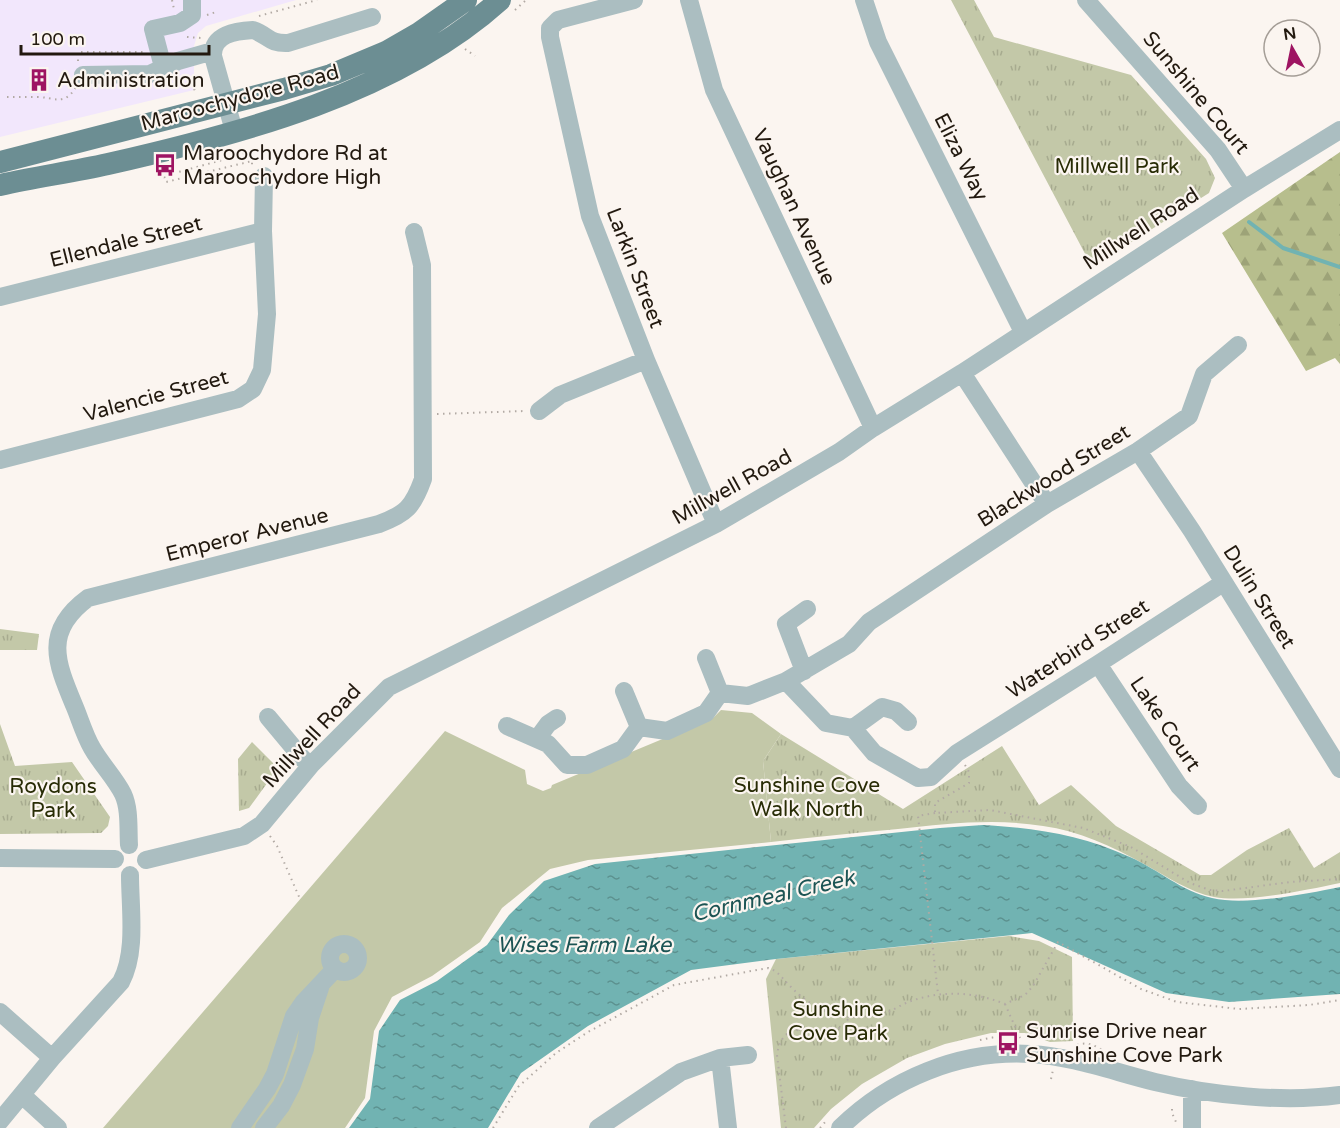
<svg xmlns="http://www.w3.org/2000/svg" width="1340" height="1128" font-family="'Varela Round',sans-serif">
<defs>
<pattern id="forest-firs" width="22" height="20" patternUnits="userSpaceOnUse" patternTransform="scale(1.5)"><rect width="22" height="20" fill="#b7be8d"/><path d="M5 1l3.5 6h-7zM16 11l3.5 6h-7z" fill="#9da378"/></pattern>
<pattern id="park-tufts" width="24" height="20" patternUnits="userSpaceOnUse" patternTransform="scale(1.5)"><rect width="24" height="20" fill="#c3c8a8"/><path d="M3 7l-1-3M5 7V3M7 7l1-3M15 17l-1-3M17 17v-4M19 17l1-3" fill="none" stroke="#a7ab8f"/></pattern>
<pattern id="water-ripples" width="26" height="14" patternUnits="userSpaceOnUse" patternTransform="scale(1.5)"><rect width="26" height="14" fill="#71b3b2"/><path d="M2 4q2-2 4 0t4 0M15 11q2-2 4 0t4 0" fill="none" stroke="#5c918f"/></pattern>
</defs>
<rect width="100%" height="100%" fill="#fbf5f0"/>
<path fill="#f2e7fc" d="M0 0H296L206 26 198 33 194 46V90L0 137Z"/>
<path fill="#c3c8a8" d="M721 710 752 713 781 734 763 761 771 842 588 860 550 869 502 908 480 942 432 976 392 997 374 1031 365 1098 345 1128H103L445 731 525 770 527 784 543 791 551 788 552 785 713 718Z"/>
<path fill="url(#forest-firs)" d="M1340 152V364L1335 358 1306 371 1222 233Z"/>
<path fill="url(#park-tufts)" d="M951 0H974L994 37 1131 75 1206 159 1215 178 1209 193 1092 267Z
M0 629 39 634 37 650H0Z
M0 724 15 766 72 762 110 817 108 826 101 833 0 834Z
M781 734 903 809 1002 746 1039 805 1071 785 1116 826 1200 875H1211L1247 850 1289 828 1314 868 1340 852V883C1306 890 1248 903 1214 897 1189 892 1166 876 1144 864 1112 846 1079 831 1043 826 994 818 946 824 898 829 855 833 813 837 771 842L763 761Z
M252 742 273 763 275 768 273 775 249 808 239 811 238 759Z
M1009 936 1039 941 1072 957 1073 1041 1050 1042 1025 1033H991L945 1044 907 1058 862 1084 831 1109 814 1128H781L766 979 776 959Z"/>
<path fill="url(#water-ripples)" d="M983 825C1037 828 1081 835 1130 857 1159 870 1181 891 1212 898 1246 906 1306 894 1340 887V994L1229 1002 1166 993 1032 933 776 959 691 970 588 1026 521 1073 488 1128H349L370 1099 379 1031 400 1000 437 981 487 945 509 915 544 881 595 864 940 828Z"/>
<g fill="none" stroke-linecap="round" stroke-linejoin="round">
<path stroke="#71b3b2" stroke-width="4" d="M1249 222 1283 248 1340 267"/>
<path stroke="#b2aaa4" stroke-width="2" stroke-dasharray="1.5 4.5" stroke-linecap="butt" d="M172 0 174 9
M515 10 526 0
M207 15 216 12
M259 16 317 0
M187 37 202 38
M465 49 475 56
M78 61V52H145
M182 77 187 78 196 92
M7 97C17 97 27 97 37 97 54 97 64 107 76 87
M242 148 244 154 164 176 166 182 252 161V167
M437 414 525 411
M965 765 969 772V783L935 803V813L990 810 1083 828 1131 847 1190 883 1210 890 1223 891 1290 882 1340 879
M935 813 918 816 938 994
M270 836 277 846 300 899
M1005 1004 1020 1038
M980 1040 995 1037 1004 1038
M1077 1045C1088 1041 1096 1046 1105 1052
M1051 1079 1053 1070
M1172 1109V1113L1176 1122
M493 1128 518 1087 556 1053 588 1032 674 985 768 968C778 971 781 977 789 985 804 1001 826 1015 848 1017 859 1018 875 1016 885 1013 892 1011 899 1006 906 1003 938 990 973 991 1005 1004L1025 995 1033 986 1058 942 1141 989 1177 1002 1239 1009 1309 1005 1340 1000
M786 1128 777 1055C784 1005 833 1051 849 1017
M820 1128 826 1121"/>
<path stroke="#abbec1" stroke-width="18" d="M634 0 558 20 550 28V37L590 216 646 360 716 524
M689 0 714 90 873 428
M864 0 878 42 1023 332
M1086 0 1218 150 1244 189
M163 67 153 29 180 23 192 15V0
M83 75 150 74 178 61 213 51
M234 131 213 56C212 34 236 31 253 30 268 35 269 44 288 43L372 17
M0 297 263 231
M962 373 1047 504
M539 411 560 395 646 360
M1138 451 1192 531 1340 769
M0 460 238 399 253 389 262 370 267 314 263 231 264 176
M706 658 720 693
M1098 664 1179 786 1198 806
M804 671 786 624 807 609
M786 681 826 723 853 728 874 753 918 778 931 777 957 753 1098 664 1223 583
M624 691 639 727
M268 717 303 759 311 765
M507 726 548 744 567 765H587L623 749 639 727 667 731 706 713 720 693 748 696 786 681 849 644 869 622 1047 504 1138 451 1189 416 1204 374 1238 345
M853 728 882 707 896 711 908 722
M537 739 548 724 557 718
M129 845C128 829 130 809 123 794 115 778 101 764 92 748 84 734 80 719 74 705 56 662 43 631 88 598L379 524C406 514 413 507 423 479L422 265 414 232
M0 858 115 859
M146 860 244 836 262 824 311 765 389 687 716 524 839 452 873 428 962 373 1244 189 1340 130
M330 958a14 14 0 1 1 28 0a14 14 0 1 1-28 0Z
M0 1012 52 1058
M720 1058 728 1128
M22 1095 58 1128
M0 1121 52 1058 121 982C137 952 130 909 130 875
M240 1128 267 1089 275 1074 294 1016 303 1003 335 969
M264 1128 281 1106 292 1085 305 1049 310 1018 320 988
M598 1128 681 1072 720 1058 748 1055
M840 1128C890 1079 960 1050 1030 1054 1072 1056 1114 1072 1155 1082 1210 1095 1283 1103 1340 1095
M1192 1128V1089"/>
<path stroke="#6c8e93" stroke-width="22" d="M0 162 284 89 331 75 386 52 419 33 466 0
M0 185C36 177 72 172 108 164 240 134 397 93 500 0"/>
</g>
<defs>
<g id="building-bare" transform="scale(1.8)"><path d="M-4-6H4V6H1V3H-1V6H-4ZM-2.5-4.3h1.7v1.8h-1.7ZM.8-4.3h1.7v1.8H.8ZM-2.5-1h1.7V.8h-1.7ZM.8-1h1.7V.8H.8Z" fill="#9e1462" stroke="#fbf5f0" stroke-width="2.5" paint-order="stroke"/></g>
<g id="bus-bare" transform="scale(1.8)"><path d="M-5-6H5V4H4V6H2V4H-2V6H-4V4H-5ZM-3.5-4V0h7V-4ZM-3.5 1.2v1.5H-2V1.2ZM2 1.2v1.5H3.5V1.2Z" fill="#9e1462" stroke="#fbf5f0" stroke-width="2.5" paint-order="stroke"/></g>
</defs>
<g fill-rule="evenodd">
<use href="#building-bare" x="39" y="80"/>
<use href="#bus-bare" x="165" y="165"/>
<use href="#bus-bare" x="1008" y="1043"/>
</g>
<g text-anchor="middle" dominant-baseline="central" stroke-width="4.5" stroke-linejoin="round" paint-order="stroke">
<g font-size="21" fill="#22190f" stroke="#fbf5f0" text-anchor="start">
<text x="57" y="80">Administration</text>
<text x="183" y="153">Maroochydore Rd at<tspan x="183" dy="24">Maroochydore High</tspan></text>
<text x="1026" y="1031">Sunrise Drive near<tspan x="1026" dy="24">Sunshine Cove Park</tspan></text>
</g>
<g font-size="21" fill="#22190f" stroke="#fbf5f0">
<text transform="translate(1196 93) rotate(50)">Sunshine Court</text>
<text transform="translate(240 98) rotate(-15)">Maroochydore Road</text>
<text transform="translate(961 157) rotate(63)">Eliza Way</text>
<text transform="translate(794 207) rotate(65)">Vaughan Avenue</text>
<text transform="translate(1141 229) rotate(-33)">Millwell Road</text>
<text transform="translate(126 242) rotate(-14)">Ellendale Street</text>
<text transform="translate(635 268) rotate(69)">Larkin Street</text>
<text transform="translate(156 396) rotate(-15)">Valencie Street</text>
<text transform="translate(1054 476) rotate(-32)">Blackwood Street</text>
<text transform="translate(732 487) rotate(-29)">Millwell Road</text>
<text transform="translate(247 535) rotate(-14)">Emperor Avenue</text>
<text transform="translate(1259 597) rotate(58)">Dulin Street</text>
<text transform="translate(1078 649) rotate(-33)">Waterbird Street</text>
<text transform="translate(1165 724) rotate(56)">Lake Court</text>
<text transform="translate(312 736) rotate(-47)">Millwell Road</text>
</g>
<g font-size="21" fill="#282c05" stroke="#fbf5f0">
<text x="1117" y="166">Millwell Park</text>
<text x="807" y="785">Sunshine Cove<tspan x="807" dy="24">Walk North</tspan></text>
<text x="53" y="786">Roydons<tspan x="53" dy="24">Park</tspan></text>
<text x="838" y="1009">Sunshine<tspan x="838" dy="24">Cove Park</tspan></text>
</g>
<g font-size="22" font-style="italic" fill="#1c5454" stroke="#fbf5f0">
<text transform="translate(773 896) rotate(-13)">Cornmeal Creek</text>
<text x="584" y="945">Wises Farm Lake</text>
</g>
</g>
<g transform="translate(1292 48) rotate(351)"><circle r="28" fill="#fbf5f0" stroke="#a49d96" stroke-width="1.5"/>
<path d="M0-4.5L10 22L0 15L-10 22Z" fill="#9e1462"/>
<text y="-9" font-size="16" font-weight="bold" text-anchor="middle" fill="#22190f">N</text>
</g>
<path d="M21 45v9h188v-9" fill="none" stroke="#22190f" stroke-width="3"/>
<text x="30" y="45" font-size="18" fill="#22190f" stroke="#fbf5f0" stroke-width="4.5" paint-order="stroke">100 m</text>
</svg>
